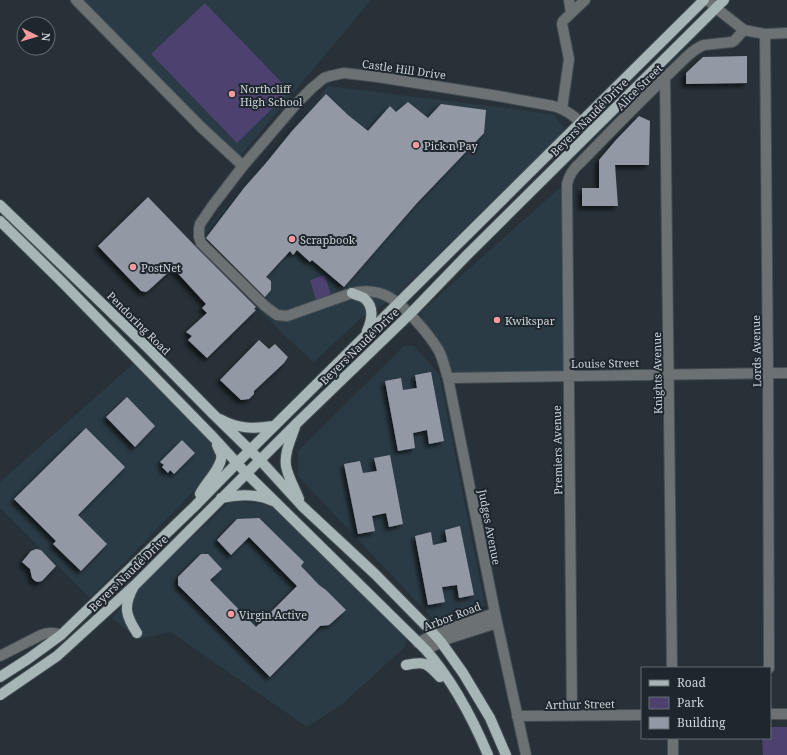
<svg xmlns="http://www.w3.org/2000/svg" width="787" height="755" font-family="'Noto Serif',serif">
<defs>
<filter id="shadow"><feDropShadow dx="-3.5" dy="3.5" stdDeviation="2" flood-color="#0009"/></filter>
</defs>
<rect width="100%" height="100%" fill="#273137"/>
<path fill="#2b3b45" d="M77 0H371L237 160Z
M328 86 553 114 564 128 558 137 392 299 362 317 314 362 286 337 219 267 196 241Z
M564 184 563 373 449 377 425 326 421 312Z
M404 346H414L439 374 485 606 437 623 298 476V451Z
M133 364 211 441 216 456 211 473 90 598 0 508V482Z
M230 501 275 505 405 636 406 640 405 647 341 705 307 727 171 632 138 639 112 618 130 597Z"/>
<path fill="#4d4170" d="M205 3 290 91 237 143 151 54Z
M325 275 331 295 316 300 310 280Z
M770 727H787V755H763L762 738H770Z"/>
<path fill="#9399a4" filter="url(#shadow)" d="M747 56V83L686 84V73L703 57Z
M326 94 348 115 368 131 390 106 396 112 408 102 428 118 441 104 486 110 484 133 417 203 344 287 312 260 310 262 297 250 293 255 290 251 266 277 271 281V290L265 297 206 238 244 188 266 163 292 131Z
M639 116 650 121 649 165H615L618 206H582V188H599V160L615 141Z
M148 197 198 249 256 307 254 309 256 310 207 358 188 340 192 336 186 332 207 313 202 308 206 304 173 268 149 290 146 292 141 291 98 246Z
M259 340 269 349 275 344 288 357 284 363 254 391V394L249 399 241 400 220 380Z
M431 372 444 441 429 444 427 430 413 433 415 448 398 451 385 381 401 378 403 390 417 388 415 375Z
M127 397 155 426 135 447 106 417Z
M86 428 125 467 78 515 107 544 81 571 53 544 56 541 14 499Z
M182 440 195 453 174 474 170 470 168 473 162 467 164 465 160 462Z
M390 455 403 524 389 527 386 513 372 516 375 531 358 534 344 464 360 461 363 473 377 471 374 458Z
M259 518 304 562 301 566 319 585 326 590 346 610 329 625 320 626 270 677 178 585V577L201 554H208L222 569 210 580 256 627 297 586 249 537 231 555 217 540 237 519Z
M460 526 474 595 459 598 457 585 442 587 445 602 428 605 415 536 431 532 433 545 447 542 445 530Z
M36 549 41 550 56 566 42 581 38 582 35 581 32 578 30 569 22 562 31 551Z"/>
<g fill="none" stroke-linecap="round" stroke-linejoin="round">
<g stroke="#454e54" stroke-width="12">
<path id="minor" d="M76 0 201 127 243 166
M569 0 571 13
M708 0 716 8 744 30 765 34 787 33
M765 34 768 373 769 668
M665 78 672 668
M562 109 569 59 562 24 563 21 585 0
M448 378 787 373
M418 643 434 634 495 613
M426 650 441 642 450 638 497 623
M0 656 41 635C48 632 53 632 61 635
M770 714H787
M517 716 642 715
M572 716 567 184C569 175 574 168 581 162 611 131 641 100 673 70 682 62 692 49 704 45L732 42 734 41 744 30
M673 738V755
M526 755 495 613 448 378C445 369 443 359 439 351 433 341 426 332 418 323 399 301 382 286 352 293L287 316 277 315 265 306 201 243 199 237V229L200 224 213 205 243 166 297 103 312 88 324 78 330 76 344 73 378 77 498 96 553 106C569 110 580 121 590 132"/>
</g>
<g stroke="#454e54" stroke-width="12">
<path id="major" d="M0 205 148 348 212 413 260 460 302 506 375 574 434 634 441 642 463 673 490 718 506 755
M0 221 64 284 215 439 246 473 426 650C453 681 472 717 488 755
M352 293C355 295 361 296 364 298 375 307 372 320 367 331
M220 419C238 429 253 429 273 426
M295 427C291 439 284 453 286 466 288 477 295 489 299 499
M200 494C205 483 224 466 221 454 220 451 218 448 217 445
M221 498C239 494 256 493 273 501
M133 588C123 607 126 616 137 633
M406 665C425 661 427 663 440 677
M0 677 28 659 61 635 194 507 237 463 704 0
M0 695 57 656 68 646 135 585 297 423 410 314 466 256 724 0"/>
</g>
<use href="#minor" stroke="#6c7274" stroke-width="10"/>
<use href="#major" stroke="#a8b5b7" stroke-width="10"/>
</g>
<g fill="#f59b9d" stroke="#1e272d" stroke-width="1.5">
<circle cx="232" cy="94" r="4"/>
<circle cx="416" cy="145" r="4"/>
<circle cx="292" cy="239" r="4"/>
<circle cx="133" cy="267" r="4"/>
<circle cx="497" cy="320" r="4"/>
<circle cx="231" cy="614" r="4"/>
</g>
<g text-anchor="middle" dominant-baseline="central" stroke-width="4" stroke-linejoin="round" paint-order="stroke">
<g font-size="11" fill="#cdd3d7" stroke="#1e272d">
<text transform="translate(404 69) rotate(8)">Castle Hill Drive</text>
<text transform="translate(639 87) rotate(-45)">Alice Street</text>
<text transform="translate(589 117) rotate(-45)">Beyers Naudé Drive</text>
<text transform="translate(139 323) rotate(45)">Pendoring Road</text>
<text transform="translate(359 346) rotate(-44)">Beyers Naudé Drive</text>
<text transform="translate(756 351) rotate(-91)">Lords Avenue</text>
<text transform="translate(605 363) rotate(-1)">Louise Street</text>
<text transform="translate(657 373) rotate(-91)">Knights Avenue</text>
<text transform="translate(557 450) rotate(-91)">Premiers Avenue</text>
<text transform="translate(490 527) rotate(79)">Judges Avenue</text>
<text transform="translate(128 573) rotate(-44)">Beyers Naudé Drive</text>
<text transform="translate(452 616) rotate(-21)">Arbor Road</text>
<text transform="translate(580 704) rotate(-1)">Arthur Street</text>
</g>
<g font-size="11" fill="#cdd3d7" stroke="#1e272d" text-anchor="start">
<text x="240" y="88">Northcliff<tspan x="240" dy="13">High School</tspan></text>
<text x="424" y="145">Pick n Pay</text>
<text x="300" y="239">Scrapbook</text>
<text x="141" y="267">PostNet</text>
<text x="505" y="320">Kwikspar</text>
<text x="239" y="614">Virgin Active</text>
</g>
</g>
<rect x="641" y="667" width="130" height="72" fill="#1e272d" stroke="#646c71"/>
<rect x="649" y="680" width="20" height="6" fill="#a8b5b7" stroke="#646c71"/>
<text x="677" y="687" font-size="12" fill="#cdd3d7">Road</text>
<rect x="649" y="697" width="20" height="12" fill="#4d4170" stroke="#646c71"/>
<text x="677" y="707" font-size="12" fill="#cdd3d7">Park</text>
<rect x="649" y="717" width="20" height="12" fill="#9399a4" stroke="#646c71"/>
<text x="677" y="727" font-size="12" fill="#cdd3d7">Building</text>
<g transform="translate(36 36) rotate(95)"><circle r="19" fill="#1e272d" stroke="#646c71"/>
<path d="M0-3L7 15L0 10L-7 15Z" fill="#f59b9d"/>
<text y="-6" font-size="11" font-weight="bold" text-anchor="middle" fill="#cdd3d7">N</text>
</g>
</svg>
